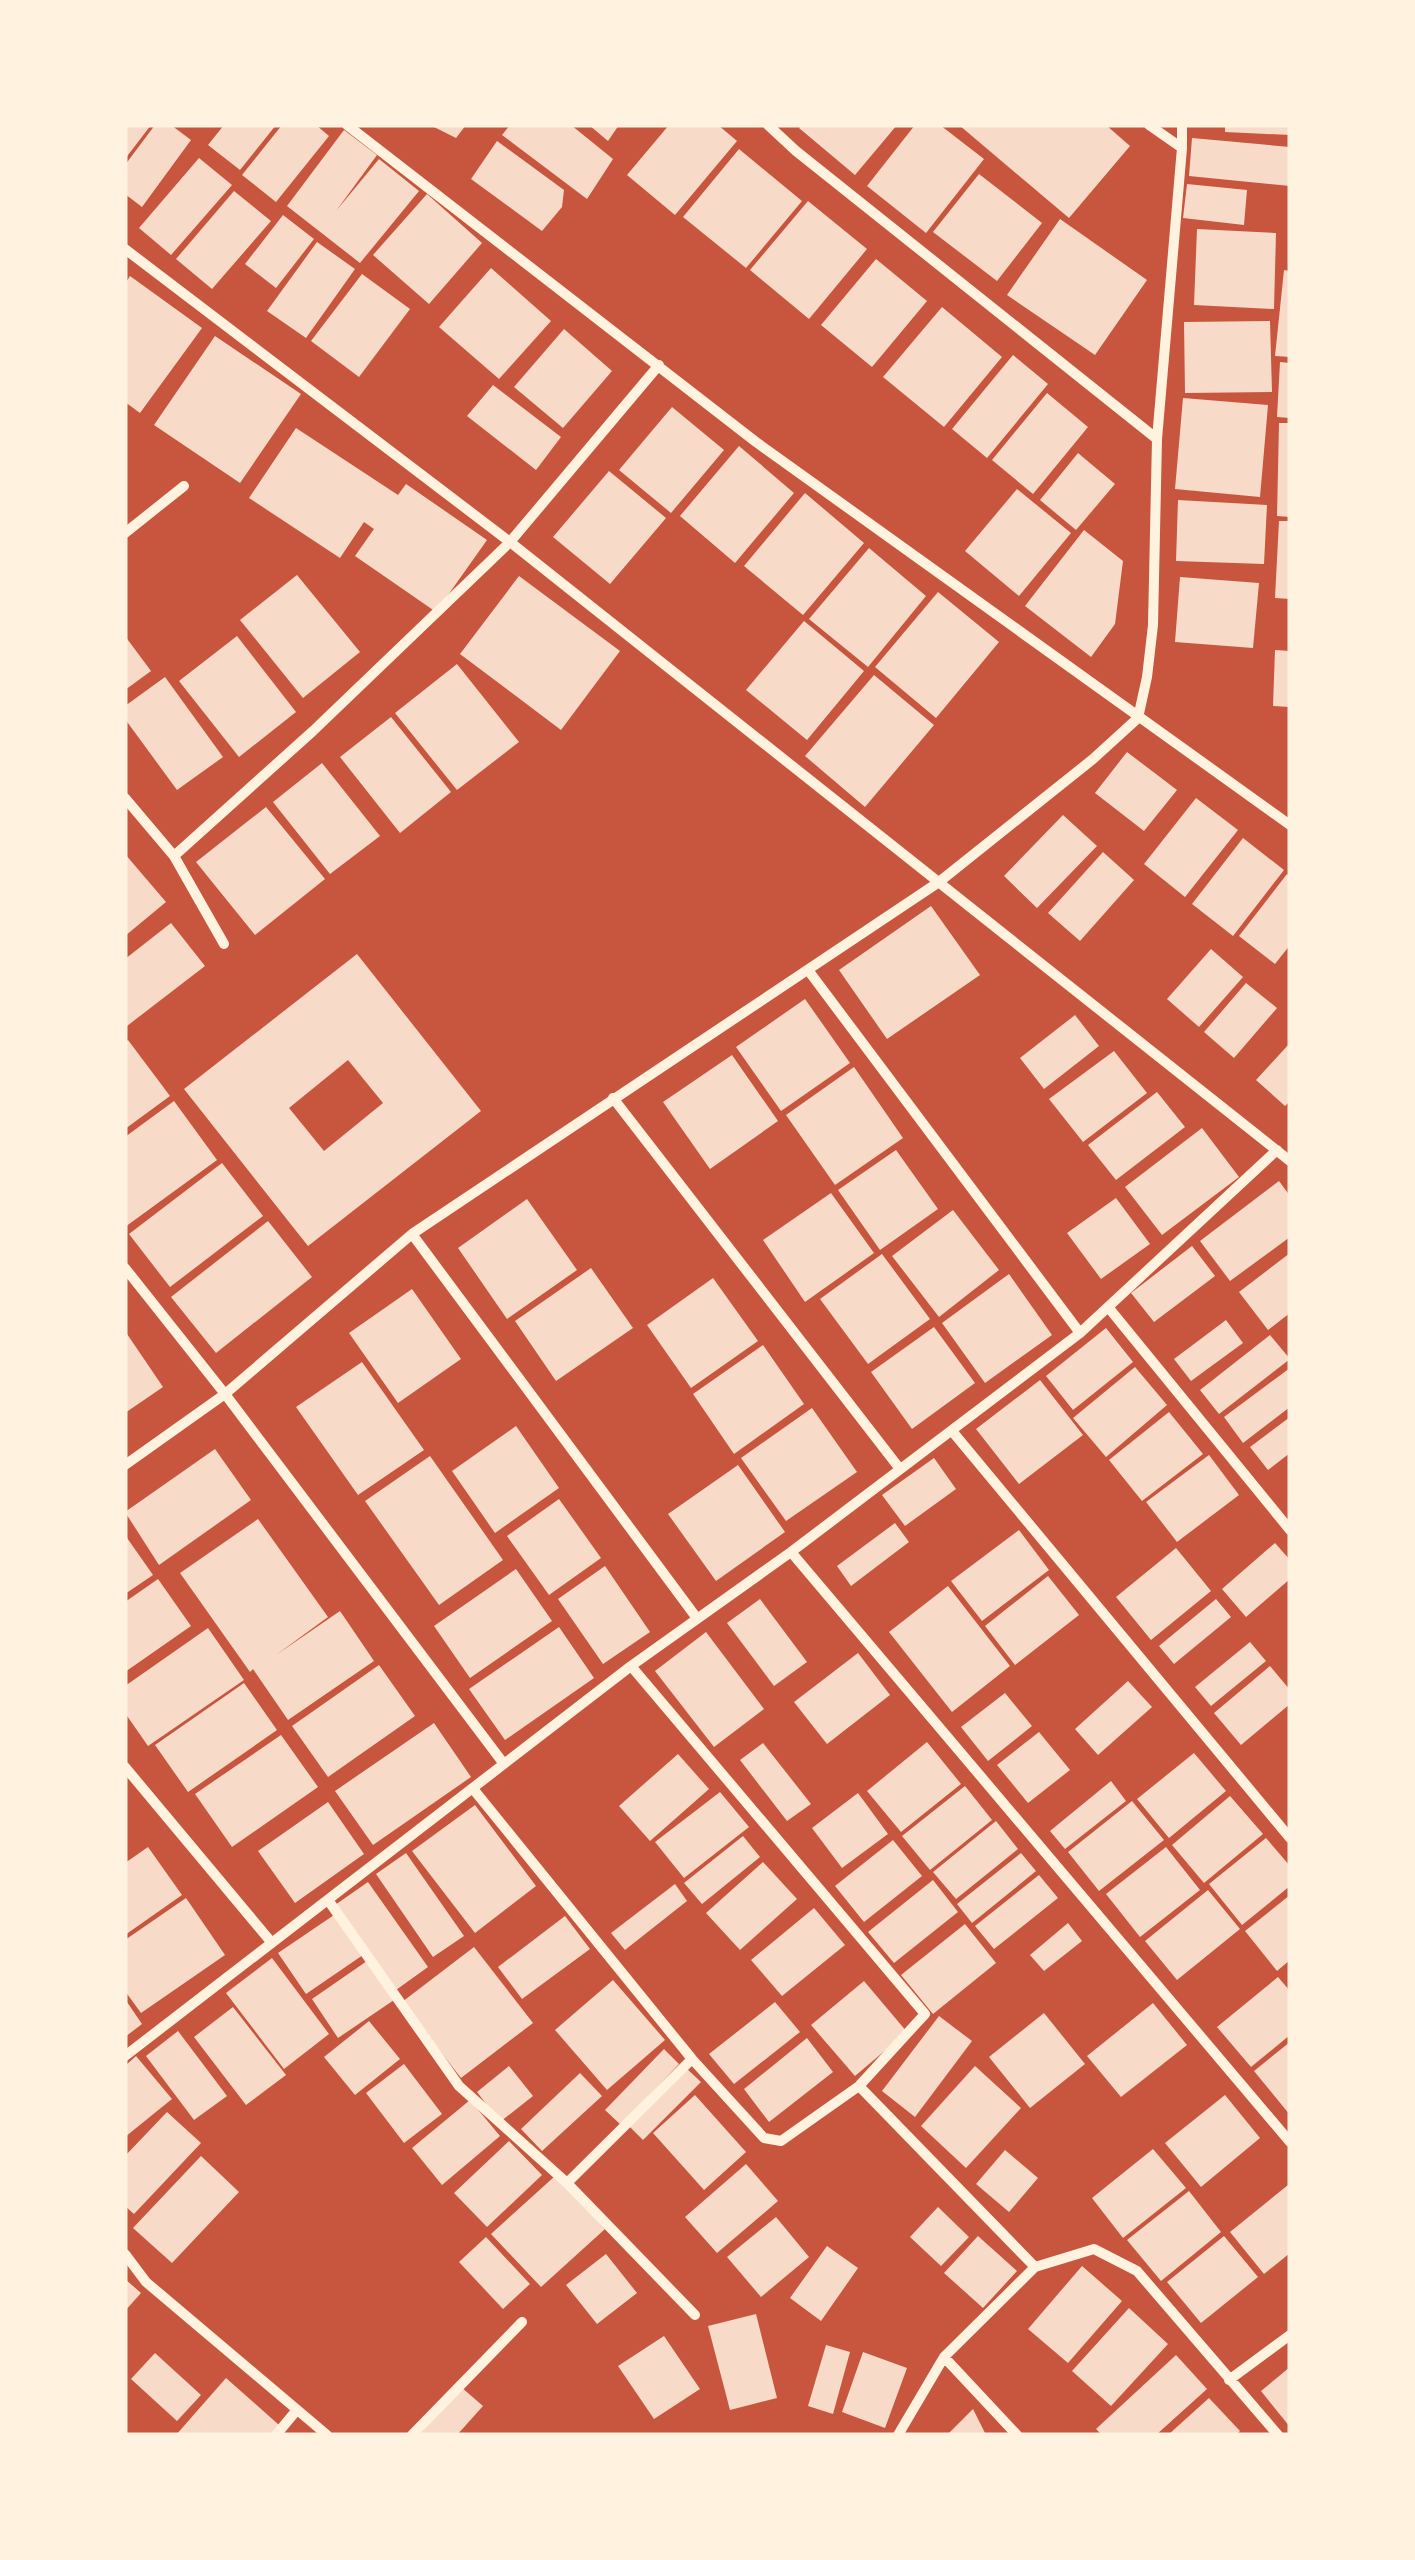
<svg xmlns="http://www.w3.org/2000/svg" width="1415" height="2560" font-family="'Playfair Display',serif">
<rect width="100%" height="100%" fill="#c8553d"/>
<path fill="#f7dbc8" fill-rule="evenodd" d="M125 125H151L125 159Z
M155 125H171L191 140 142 207 125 194V165Z
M224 125H276L240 170 208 145Z
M282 125H316L329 136 276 202 242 175Z
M430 125H466L456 138Z
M510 125H571L613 159 587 199 502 135Z
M589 125H619L608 141Z
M669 125H718L737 141 675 215 627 175Z
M802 125H897L855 175 799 128Z
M915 125H940L984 159 926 233 867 186Z
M959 125H1106L1130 146 1069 218Z
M1225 125H1290V135L1225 132Z
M344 130 377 155 336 211 379 159 419 191 360 263 287 206Z
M1192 138 1290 147V186L1189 176Z
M497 141 564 190 562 207 542 231 471 179Z
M739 149 802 201 746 268 683 217Z
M199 158 232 185 171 255 139 228Z
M979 174 1042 223 997 281 933 232Z
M1187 184 1247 190 1244 225 1183 218Z
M234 191 271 221 212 289 176 259Z
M427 194 482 243 429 304 373 255Z
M808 201 867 249 809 319 750 270Z
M283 215 314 239 276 288 245 264Z
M1060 219 1147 280 1095 355 1007 295Z
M1197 229 1276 233 1274 309 1194 305Z
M317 242 355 269 306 338 267 311Z
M876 259 927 301 872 367 821 325Z
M491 268 551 321 499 379 439 327Z
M1284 270 1290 271V357L1275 356Z
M362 274 410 309 359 377 311 341Z
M130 276 202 328 140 413 125 402V284Z
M942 307 1002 357 944 427 883 377Z
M1270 321 1272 392 1185 393 1184 322Z
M564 329 612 371 563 428 514 387Z
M215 336 301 394 240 483 154 425Z
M1013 355 1048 384 987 458 952 429Z
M1280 362 1290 363V418L1277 417Z
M493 385 561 437 536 470 467 416Z
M1047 393 1088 427 1033 494 992 460Z
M1183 398 1268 405 1260 497 1175 489Z
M672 407 724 450 671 513 619 470Z
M1279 423H1290V517L1277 516Z
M296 428 398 495 406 484 487 540 436 612 355 556 374 529 364 522 340 558 249 498Z
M739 446 794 493 735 563 680 516Z
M1078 453 1115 484 1076 530 1040 500Z
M609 471 666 518 610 584 553 537Z
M1017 489 1071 533 1019 596 965 551Z
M805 493 864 543 803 615 744 566Z
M1178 500 1267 505 1264 564 1176 561Z
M1279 521H1290V599L1275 598Z
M1084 530 1123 561 1115 624 1091 657 1025 606Z
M869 548 926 596 868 667 809 619Z
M297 575 360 652 303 698 240 620Z
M519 576 620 651 561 730 460 654Z
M1180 577 1259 583 1253 648 1175 642Z
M938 592 999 642 936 718 875 667Z
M804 621 864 671 807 740 746 690Z
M125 636 151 671 125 690Z
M237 636 296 712 239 757 179 681Z
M1275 650 1290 651V707L1273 706Z
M457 664 519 742 457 790 395 713Z
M874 675 934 725 865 807 805 756Z
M165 677 223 757 177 790 125 719V706Z
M391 717 451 792 400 833 340 757Z
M1127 752 1177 790 1144 831 1095 793Z
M322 763 380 836 330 874 273 802Z
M1196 798 1238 830 1185 897 1144 864Z
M266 807 325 879 255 935 196 862Z
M1063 815 1097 846 1037 908 1004 876Z
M1243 838 1284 870 1233 936 1192 904Z
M1103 852 1134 880 1080 941 1048 913Z
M125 854 166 902 125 936Z
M1287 874 1290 877V945L1275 964 1239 936Z
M931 906 980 975 887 1039 839 970Z
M171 923 205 966 127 1026 125 959Z
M1211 949 1243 977 1199 1027 1167 999Z
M357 954 481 1111 308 1246 184 1089ZM348 1060 383 1103 324 1151 289 1108Z
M1246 983 1277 1008 1234 1058 1204 1032Z
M805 999 850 1063 781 1111 736 1047Z
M1075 1015 1099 1046 1044 1089 1020 1058Z
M128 1040 170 1096 125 1129V1043Z
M1290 1043V1101L1285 1106 1256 1080Z
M1114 1051 1147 1093 1083 1142 1049 1099Z
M732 1055 778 1121 710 1169 663 1102Z
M854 1067 903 1138 835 1185 786 1115Z
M1157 1092 1185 1127 1116 1180 1088 1145Z
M174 1101 217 1160 125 1227V1137Z
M1202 1128 1239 1177 1162 1235 1125 1187Z
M896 1150 938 1209 880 1250 838 1190Z
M222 1163 263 1216 170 1287 129 1234Z
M1279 1181 1290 1196V1237L1230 1281 1200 1241Z
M831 1193 874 1253 805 1302 763 1240Z
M1116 1198 1150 1244 1101 1279 1067 1233Z
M527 1199 577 1270 507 1319 458 1248Z
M953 1210 999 1270 939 1317 892 1256Z
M268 1221 312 1277 216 1353 171 1297Z
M1192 1246 1215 1276 1154 1322 1131 1293Z
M1290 1253V1313L1268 1330 1239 1292Z
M882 1254 930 1319 868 1364 820 1299Z
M591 1268 633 1328 556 1381 515 1321Z
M1009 1274 1052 1335 985 1383 942 1323Z
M713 1278 758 1341 691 1388 647 1325Z
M412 1289 461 1359 398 1403 349 1333Z
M1226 1320 1243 1343 1191 1381 1174 1359Z
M934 1327 975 1383 912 1429 871 1372Z
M1106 1328 1133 1362 1073 1410 1046 1376Z
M125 1331 163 1387 125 1413Z
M1270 1335 1290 1359 1219 1414 1200 1390Z
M763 1345 804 1404 734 1454 693 1394Z
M362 1362 424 1450 358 1495 296 1407Z
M1135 1367 1167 1405 1106 1457 1073 1418Z
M1290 1368V1407L1243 1443 1224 1417Z
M1040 1380 1083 1435 1019 1484 976 1429Z
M812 1408 857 1472 786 1521 741 1458Z
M1169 1412 1203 1454 1142 1501 1109 1460Z
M1290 1417V1453L1268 1470 1250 1447Z
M516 1426 559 1488 495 1533 452 1471Z
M215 1449 251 1500 159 1565 125 1512Z
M1209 1455 1239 1495 1177 1542 1146 1502Z
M430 1456 503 1560 439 1605 365 1501Z
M934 1458 956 1489 905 1526 882 1495Z
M738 1465 785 1532 716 1581 668 1514Z
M559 1499 601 1558 549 1595 507 1536Z
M258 1519 328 1617 276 1655 340 1611 374 1661 288 1720 253 1669 250 1672 180 1573Z
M895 1523 909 1542 851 1586 837 1566Z
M1019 1530 1049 1570 982 1621 951 1581Z
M125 1535 153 1575 125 1594Z
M1275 1543 1290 1560V1579L1246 1617 1222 1589Z
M1176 1548 1211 1591 1151 1640 1116 1597Z
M605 1566 650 1632 603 1664 558 1599Z
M516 1569 552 1621 470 1678 434 1626Z
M1048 1576 1079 1615 1015 1665 985 1626Z
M158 1579 191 1626 125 1672V1602Z
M948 1586 1010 1666 952 1712 889 1632Z
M760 1599 807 1662 774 1686 727 1623Z
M1216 1599 1231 1617 1174 1664 1159 1646Z
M559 1627 594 1678 505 1740 469 1689Z
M208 1628 244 1680 148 1746 125 1713V1686Z
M706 1632 764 1709 714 1747 655 1671Z
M1250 1642 1266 1661 1211 1706 1195 1687Z
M858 1653 890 1695 827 1744 794 1702Z
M379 1665 415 1716 328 1777 292 1726Z
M1270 1666 1290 1690V1704L1241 1745 1214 1713Z
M1128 1681 1152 1707 1098 1755 1075 1729Z
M244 1683 277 1730 188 1792 155 1745Z
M1005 1693 1032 1726 988 1761 961 1727Z
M434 1723 471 1777 373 1845 335 1791Z
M1039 1732 1070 1770 1028 1803 997 1765Z
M281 1735 318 1787 232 1847 195 1794Z
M927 1742 961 1784 901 1832 867 1791Z
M763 1743 811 1804 787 1821 740 1760Z
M1194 1753 1226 1791 1169 1838 1137 1799Z
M678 1754 709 1789 650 1841 619 1806Z
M1111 1781 1126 1801 1065 1849 1050 1831Z
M965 1786 992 1820 930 1870 902 1836Z
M720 1792 749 1827 684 1878 655 1842Z
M858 1793 888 1834 842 1868 812 1828Z
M1230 1796 1263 1834 1204 1883 1172 1845Z
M1132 1801 1164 1840 1099 1891 1068 1852Z
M328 1802 364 1854 295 1903 258 1851Z
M475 1805 536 1886 475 1933 412 1851Z
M996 1821 1018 1849 956 1899 933 1872Z
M743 1836 760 1857 702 1904 684 1883Z
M1266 1838 1290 1866V1886L1242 1925 1209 1884Z
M893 1840 922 1876 864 1922 835 1886Z
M148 1847 182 1895 125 1935V1863Z
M1166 1847 1200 1890 1140 1937 1106 1894Z
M406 1853 464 1936 433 1957 376 1874Z
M1021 1853 1036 1871 972 1923 957 1904Z
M763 1862 797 1899 740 1950 706 1913Z
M1039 1875 1058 1898 994 1949 975 1926Z
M933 1880 958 1912 894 1963 868 1932Z
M368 1882 428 1967 396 1990 335 1905Z
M675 1884 687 1901 625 1950 611 1933Z
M1208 1890 1240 1929 1177 1980 1145 1941Z
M1290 1895V1960L1277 1971 1245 1931Z
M186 1898 225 1955 141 2013 125 1991V1940Z
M814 1908 845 1945 782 1996 751 1960Z
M334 1915 363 1955 306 1994 278 1953Z
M565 1916 590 1949 522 1999 498 1967Z
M1068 1923 1082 1941 1044 1971 1030 1955Z
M965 1924 996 1963 933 2014 901 1975Z
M474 1947 533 2023 461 2078 402 2002Z
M272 1958 329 2034 284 2069 226 1993Z
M367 1961 394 2000 338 2038 312 1999Z
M1278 1977 1290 1991V2035L1251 2067 1217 2027Z
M613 1980 665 2040 607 2090 555 2030Z
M864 1981 907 2032 855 2076 811 2025Z
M125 1999 142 2024 125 2037Z
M775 2002 800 2032 734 2084 709 2054Z
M1153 2003 1187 2045 1121 2097 1087 2056Z
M233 2007 286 2075 246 2105 194 2037Z
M1044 2013 1085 2064 1030 2108 989 2057Z
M939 2016 972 2041 915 2117 882 2091Z
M369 2021 400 2059 355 2095 324 2057Z
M178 2031 227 2096 194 2120 146 2056Z
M807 2038 833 2072 769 2122 744 2089Z
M1290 2042V2115L1254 2071Z
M664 2049 679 2064 621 2125 605 2110Z
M136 2056 172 2099 125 2137V2066Z
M404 2064 442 2114 404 2143 366 2093Z
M509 2066 533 2096 500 2122 477 2092Z
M975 2066 1021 2108 966 2168 921 2126Z
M686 2068 701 2082 643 2140 628 2125Z
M580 2073 602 2096 542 2151 521 2129Z
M695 2095 746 2152 704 2190 653 2133Z
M1225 2095 1260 2138 1201 2187 1165 2143Z
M470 2100 500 2136 442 2185 412 2148Z
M167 2112 201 2143 134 2214 125 2206V2156Z
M509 2141 542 2175 487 2227 454 2193Z
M1153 2149 1186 2188 1123 2238 1092 2198Z
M1005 2150 1038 2178 1009 2212 976 2184Z
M201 2156 239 2192 172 2263 133 2228Z
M746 2164 778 2201 717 2253 685 2217Z
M555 2176 605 2229 541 2287 491 2234Z
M1288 2185 1290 2253 1264 2274 1230 2232Z
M1189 2191 1221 2232 1161 2281 1127 2240Z
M938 2207 969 2237 941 2266 910 2237Z
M776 2217 809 2257 761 2297 727 2257Z
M978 2236 1017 2271 983 2308 944 2273Z
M1224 2236 1258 2277 1201 2323 1167 2282Z
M486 2237 530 2284 503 2309 459 2262Z
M827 2246 858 2268 821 2321 790 2298Z
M606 2254 637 2293 597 2324 566 2285Z
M1082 2266 1122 2301 1068 2363 1028 2329Z
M125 2279 141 2293 125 2311Z
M1129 2308 1168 2344 1111 2406 1072 2371Z
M756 2314 777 2398 730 2410 708 2326Z
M664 2336 700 2389 654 2419 618 2366Z
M826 2345 850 2352 833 2414 808 2406Z
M863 2352 907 2368 885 2428 842 2412Z
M155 2353 201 2395 177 2421 131 2379Z
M1176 2355 1207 2389 1156 2435H1102L1096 2429Z
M1290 2367V2427L1261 2391Z
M226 2378 279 2425 270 2435H176Z
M461 2387 483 2406 457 2435H419Z
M1209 2398 1240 2431 1236 2435H1168Z
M973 2409 986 2435H947Z"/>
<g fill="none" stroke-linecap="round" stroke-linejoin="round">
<path stroke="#fff3e0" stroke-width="10" d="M347 125 756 442 1290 825
M768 125 796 151 1157 439
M1149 125 1182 148
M125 249 510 542 1290 1161
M125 533 184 486
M125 798 174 856 224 944
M174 856 313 731 510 542 659 365
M808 970 1080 1333
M613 1098 900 1469
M412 1234 696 1617
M125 1268 225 1394 504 1764
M1108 1307 1290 1530
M952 1431 1290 1838
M125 1465 225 1394 412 1234 939 882 1093 759 1138 718 1147 677 1153 625 1157 439 1182 148V125
M791 1552 1290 2142
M125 1767 272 1943
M474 1790 692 2059 764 2138 781 2141 859 2086 925 2014 631 1666
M328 1900 459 2086 567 2183 695 2315
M125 2056 631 1666 791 1552 1080 1333 1277 1150
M859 2086 1035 2267
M567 2183 692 2059
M125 2254 146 2282 327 2435
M944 2357 1017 2435
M1229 2380 1290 2335
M276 2435 296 2411
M412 2435 522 2322
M898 2435 944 2357 1035 2267 1094 2249 1137 2271 1278 2435"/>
</g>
<rect width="1415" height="2560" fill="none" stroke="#fff3e0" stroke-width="255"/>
</svg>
